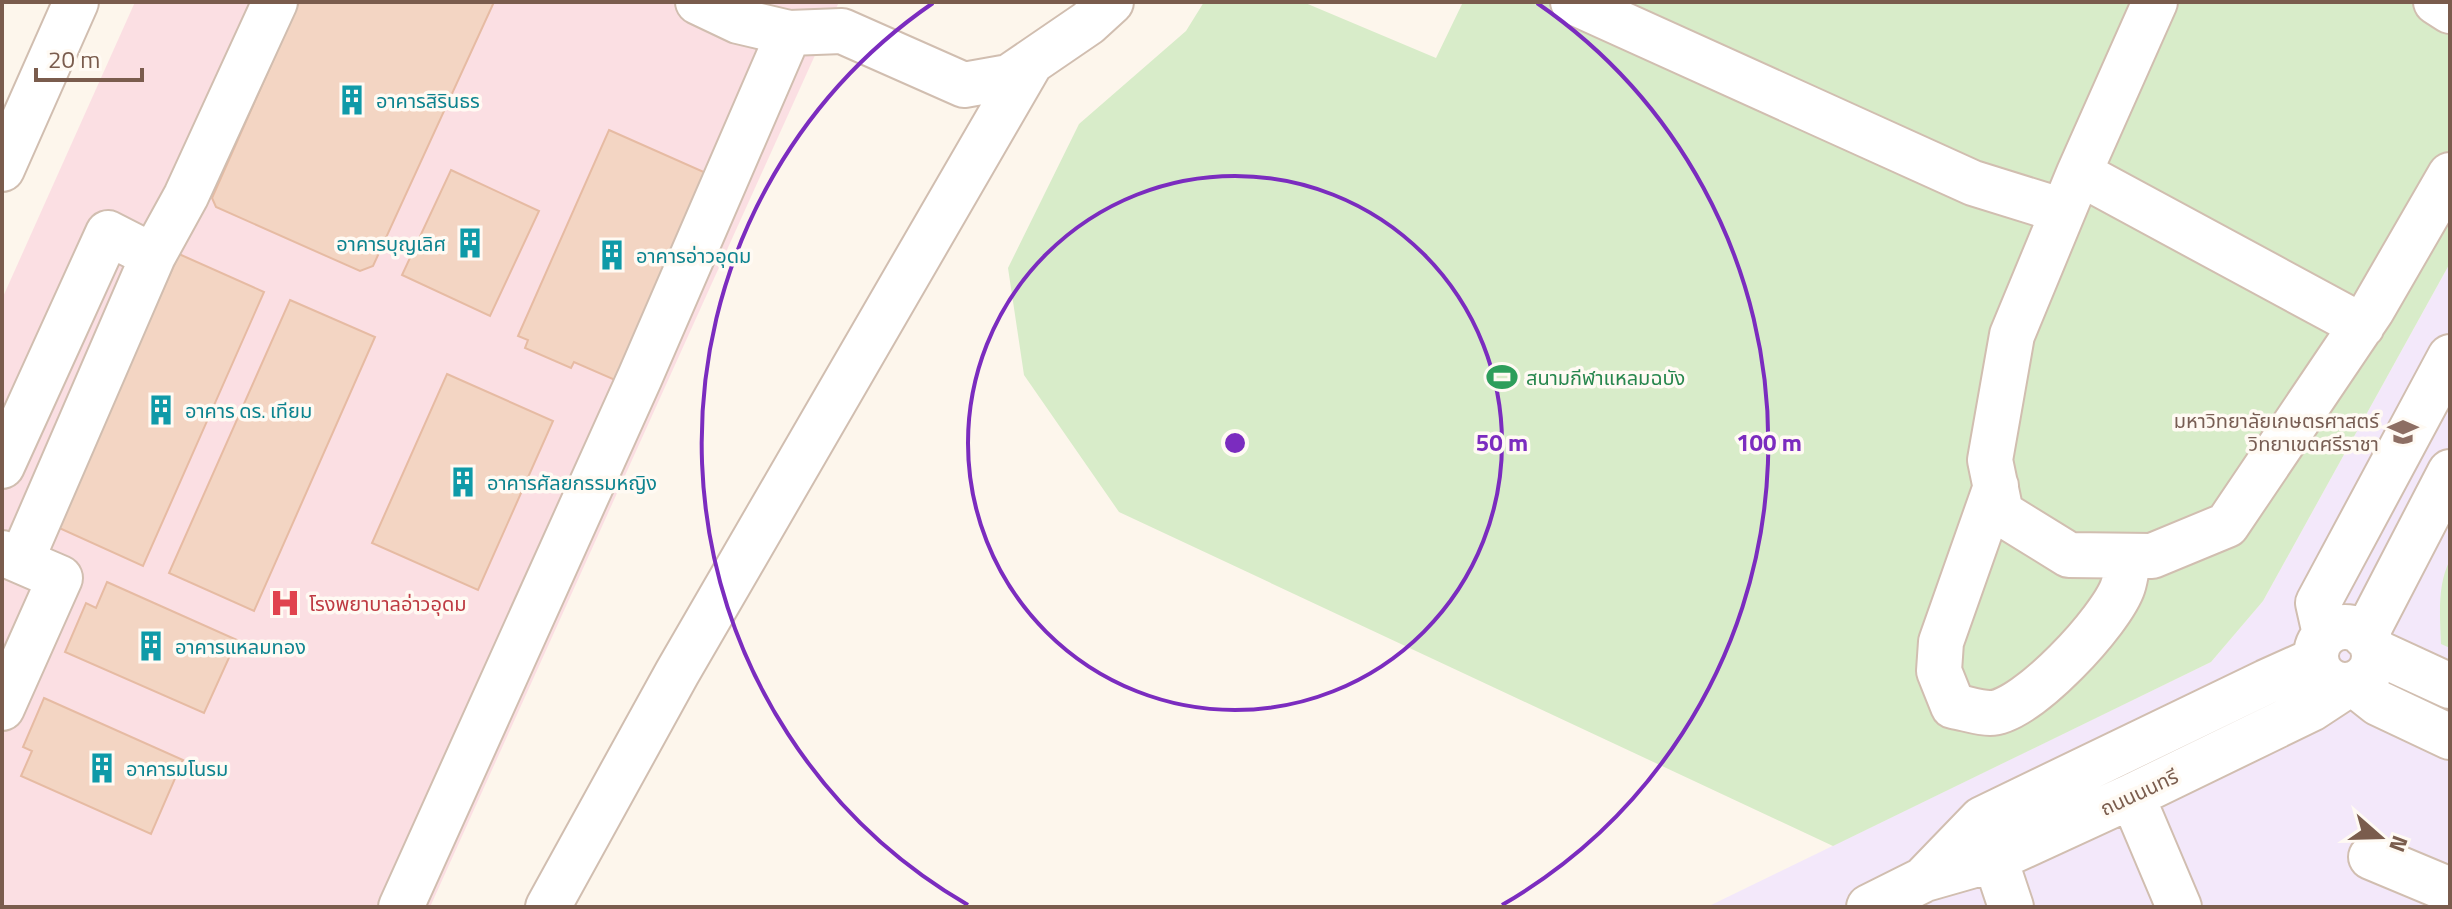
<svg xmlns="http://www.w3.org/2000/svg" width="2452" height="909" font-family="'Titillium Web','Noto Sans Thai',sans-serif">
<rect width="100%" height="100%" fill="#fdf6ec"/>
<path fill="#f3e8fa" d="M2450 263V907H1707L2211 662 2263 601Z"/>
<path fill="#fbdfe3" d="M135 2H839L430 907H2V299Z"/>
<path fill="#d8ecc9" d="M1204 2H1303L1436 58 1463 2H2450V263L2263 601 2211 662 1833 846 1119 512 1024 375 1008 268 1079 124 1186 31Z
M2450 560V648L2441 644C2440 616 2437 585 2450 560Z"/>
<path fill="#f3d5c3" stroke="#e6bba3" stroke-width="2" d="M299 2H494L373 266 360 271 216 207 212 198Z
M609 130 706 173 615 380 574 362 571 368 525 348 528 340 518 336Z
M451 170 539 211 490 316 402 275Z
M179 254 264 292 143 566 57 527Z
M290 300 375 337 254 611 169 573Z
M447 374 553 421 478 590 372 543Z
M107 582 237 640 204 713 65 652 86 603 96 608Z
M44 698 183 760 151 834 21 776 32 751 23 747Z"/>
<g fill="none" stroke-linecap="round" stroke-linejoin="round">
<g stroke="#d1beb0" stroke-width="48">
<path id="minor" d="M698 2 738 21 789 33 842 31 964 85 1009 77 1088 23 1111 2
M1573 2 1973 183 2063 211
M2155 2 2079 173 2012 335 1990 460 2001 513 2069 555 2152 556 2227 525 2372 310 2450 175
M2436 2 2450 11
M2 169 76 2
M2079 173 2362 326
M2 466 108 233 153 256
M1996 486 1941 642 1939 671 1953 706C1965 708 1979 713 1990 713 2026 713 2112 620 2123 586 2126 577 2127 565 2129 556
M2 553 60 578 2 708
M21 561 153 256 186 196 275 2
M2316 656a29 29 0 1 1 58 0a29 29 0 1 1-58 0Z
M2325 634 2318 603 2450 357
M2365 636 2450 472
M2374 651 2450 686
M2354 684 2378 703 2450 737
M2132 796 2179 907
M2371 857 2450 890
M1995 859 2011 907
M1926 877 1982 819 2266 682 2315 660
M401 907 640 377 789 33
M548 907 677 673 1031 62
M1869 907 1925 879 1995 859 2132 796 2311 709 2346 686"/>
</g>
<use href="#minor" stroke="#fff" stroke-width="44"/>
</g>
<g fill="none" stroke="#7b2cbf" stroke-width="4">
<circle cx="1235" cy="443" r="267"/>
<path d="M968 905A534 534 0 0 1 933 3M1537 3A534 534 0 0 1 1502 905"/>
</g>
<defs>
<g id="building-bare" transform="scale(2.4)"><path d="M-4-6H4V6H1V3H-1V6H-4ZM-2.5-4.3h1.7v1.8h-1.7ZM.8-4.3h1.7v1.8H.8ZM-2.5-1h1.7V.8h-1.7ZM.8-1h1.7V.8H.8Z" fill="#0f9aa8" stroke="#fffaf3" stroke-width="2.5" paint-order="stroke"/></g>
<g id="stadium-bare" transform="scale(2.4)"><path d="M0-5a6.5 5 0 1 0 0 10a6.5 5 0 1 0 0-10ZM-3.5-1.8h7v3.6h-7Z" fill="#2e9e5b" stroke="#fffaf3" stroke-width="2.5" paint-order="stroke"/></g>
<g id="university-bare" transform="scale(2.4)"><path d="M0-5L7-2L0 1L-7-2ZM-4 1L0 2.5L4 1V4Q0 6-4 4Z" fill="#8d6e63" stroke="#fffaf3" stroke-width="2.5" paint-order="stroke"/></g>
<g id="hospital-bare" transform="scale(2.4)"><path d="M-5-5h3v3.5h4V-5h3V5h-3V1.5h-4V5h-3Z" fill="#e0444e" stroke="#fffaf3" stroke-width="2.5" paint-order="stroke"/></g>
</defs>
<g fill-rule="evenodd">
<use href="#building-bare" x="352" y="100"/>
<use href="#building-bare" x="470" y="243"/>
<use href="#building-bare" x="612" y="255"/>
<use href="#stadium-bare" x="1502" y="377"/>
<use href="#building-bare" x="161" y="410"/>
<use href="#university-bare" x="2403" y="432"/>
<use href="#building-bare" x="463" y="482"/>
<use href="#hospital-bare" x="285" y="603"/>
<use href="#building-bare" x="151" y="646"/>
<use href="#building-bare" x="102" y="768"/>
</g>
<g text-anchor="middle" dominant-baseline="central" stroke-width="7" stroke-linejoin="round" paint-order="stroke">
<g font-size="20" fill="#0d838f" stroke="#fffaf3" text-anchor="start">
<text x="376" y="100">อาคารสิรินธร</text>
<text x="446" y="243" text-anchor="end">อาคารบุญเลิศ</text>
<text x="636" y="255">อาคารอ่าวอุดม</text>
<text x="185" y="410">อาคาร ดร. เทียม</text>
<text x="487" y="482">อาคารศัลยกรรมหญิง</text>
<text x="175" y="646">อาคารแหลมทอง</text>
<text x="126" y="768">อาคารมโนรม</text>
</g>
<g font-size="20" fill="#27864d" stroke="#fffaf3" text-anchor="start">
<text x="1526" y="377">สนามกีฬาแหลมฉบัง</text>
</g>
<g font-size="20" fill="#785e54" stroke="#fffaf3" text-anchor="end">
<text x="2379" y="420">มหาวิทยาลัยเกษตรศาสตร์<tspan x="2379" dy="23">วิทยาเขตศรีราชา</tspan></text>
</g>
<g font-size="20" fill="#be3a42" stroke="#fffaf3" text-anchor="start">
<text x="309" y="603">โรงพยาบาลอ่าวอุดม</text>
</g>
<g font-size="20" fill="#7a5c4d" stroke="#fffaf3">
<text transform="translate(2139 792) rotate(-25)">ถนนนนทรี</text>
</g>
</g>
<circle cx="1235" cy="443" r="12" fill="#7b2cbf" stroke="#fffaf3" stroke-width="4"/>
<g font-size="24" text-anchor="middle" font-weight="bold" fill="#7b2cbf" stroke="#fffaf3" stroke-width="7" stroke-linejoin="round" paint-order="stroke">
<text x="1502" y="451">50 m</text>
<text x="1769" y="451">100 m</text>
</g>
<rect width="2452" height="909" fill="none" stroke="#7a5c4d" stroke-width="8"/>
<g transform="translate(2380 837) rotate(110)" stroke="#fffaf3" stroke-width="6" paint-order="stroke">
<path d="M0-6L14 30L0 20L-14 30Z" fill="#7a5c4d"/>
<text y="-12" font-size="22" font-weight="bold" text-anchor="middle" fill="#7a5c4d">N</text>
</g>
<path d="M36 68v12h106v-12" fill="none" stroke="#7a5c4d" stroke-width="4"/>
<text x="48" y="68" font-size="24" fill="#7a5c4d" stroke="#fffaf3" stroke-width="6" paint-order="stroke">20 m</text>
</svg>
